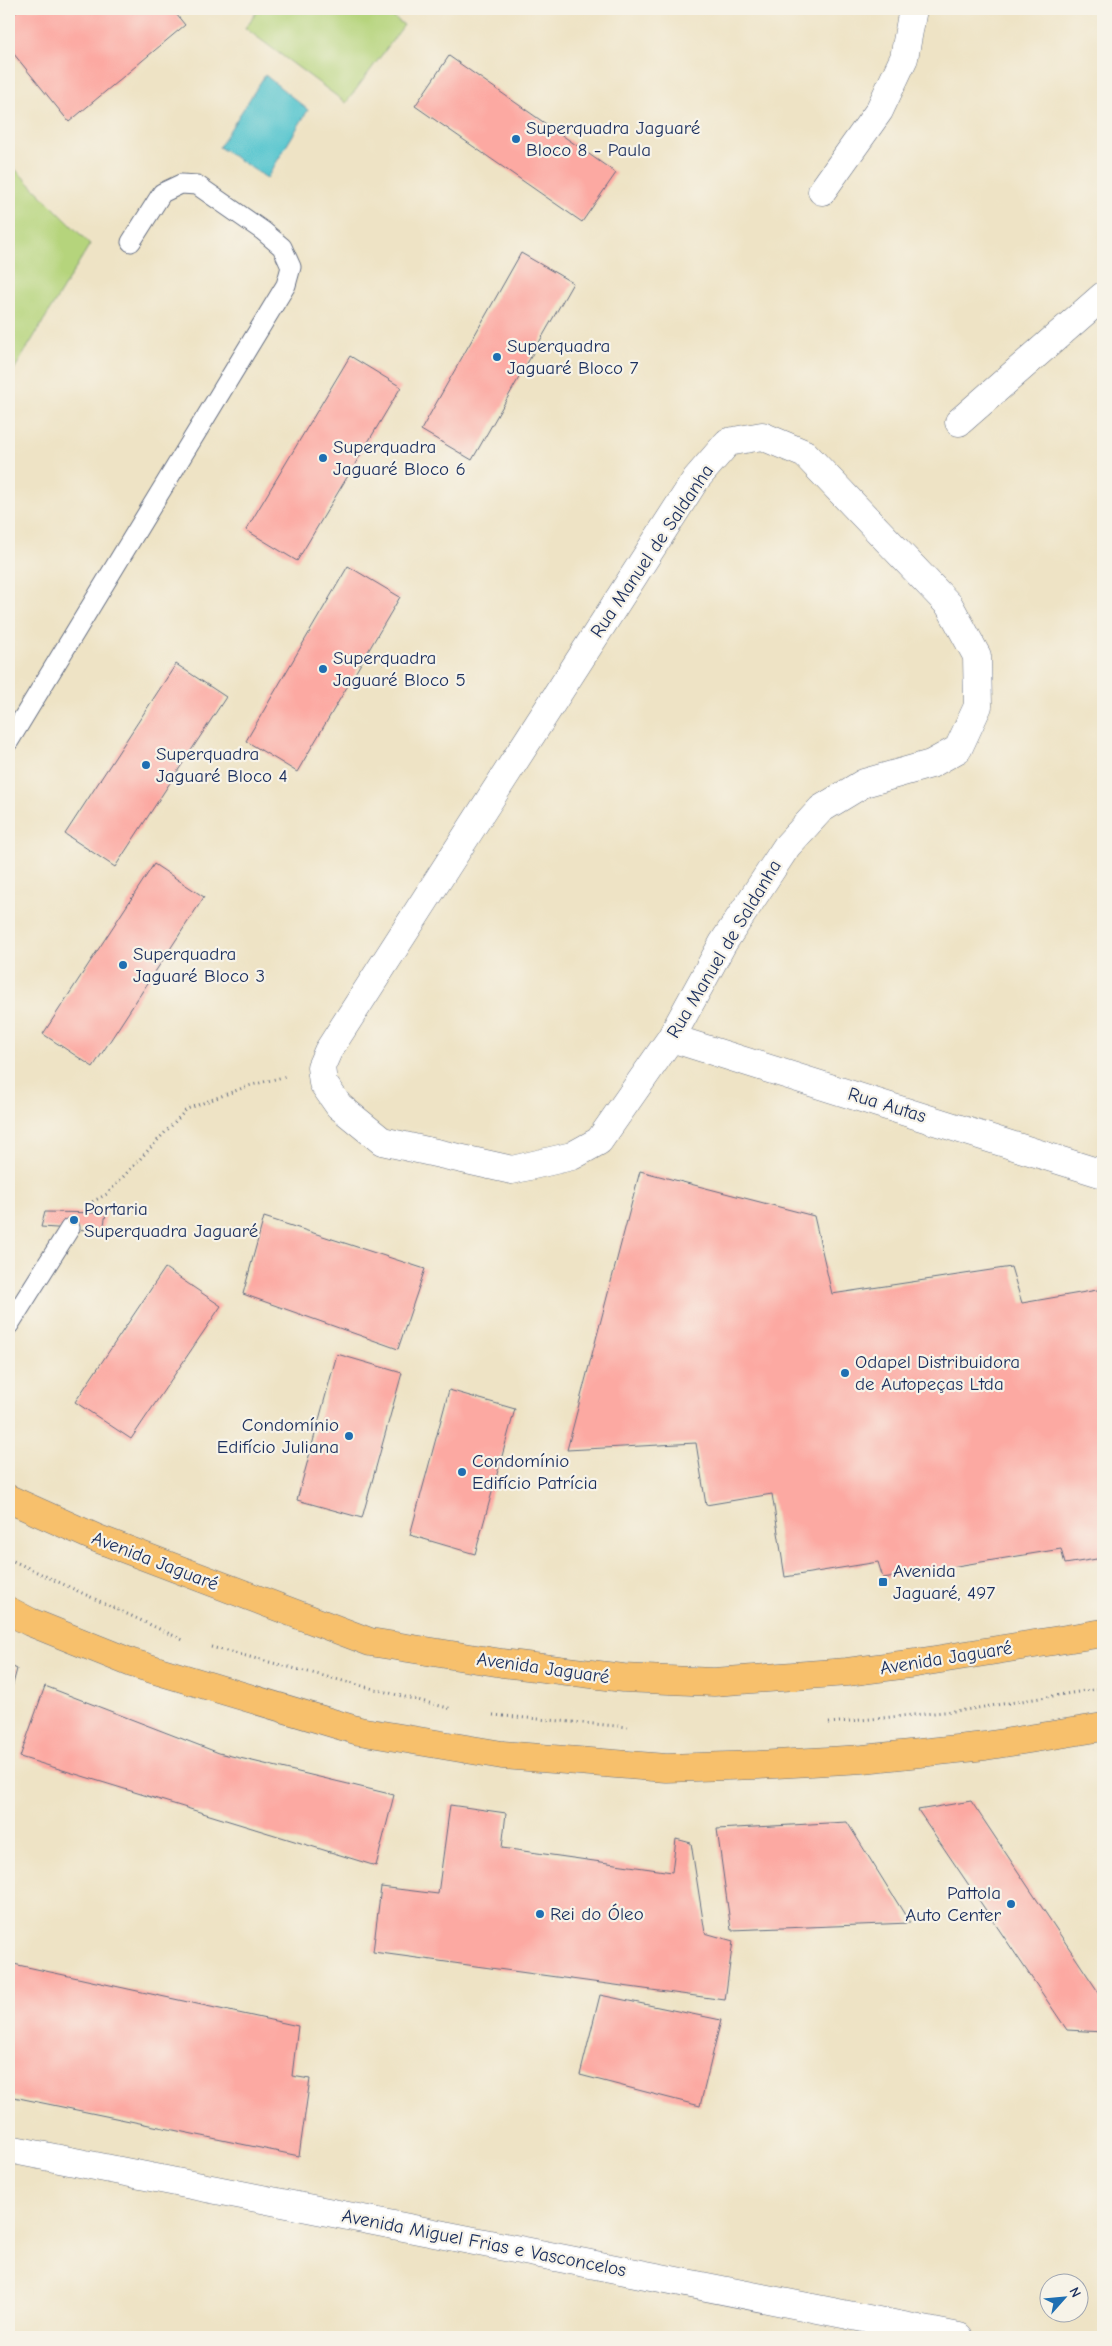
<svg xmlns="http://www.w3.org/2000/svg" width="1112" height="2346" font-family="'Comic Neue',sans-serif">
<rect width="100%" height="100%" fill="#f7f3e8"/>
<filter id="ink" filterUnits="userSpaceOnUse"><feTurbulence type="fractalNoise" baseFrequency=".02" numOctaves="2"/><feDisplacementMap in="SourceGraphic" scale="10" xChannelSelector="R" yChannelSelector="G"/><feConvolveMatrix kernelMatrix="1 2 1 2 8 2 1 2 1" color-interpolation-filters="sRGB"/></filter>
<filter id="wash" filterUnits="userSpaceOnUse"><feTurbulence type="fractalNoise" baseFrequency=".0096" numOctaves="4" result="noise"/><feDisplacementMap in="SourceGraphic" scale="20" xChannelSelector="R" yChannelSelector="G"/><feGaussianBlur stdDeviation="1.12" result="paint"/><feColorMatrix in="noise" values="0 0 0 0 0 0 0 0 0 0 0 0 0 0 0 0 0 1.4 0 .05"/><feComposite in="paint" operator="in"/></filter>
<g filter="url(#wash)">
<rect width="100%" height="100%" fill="#eee3c5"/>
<path fill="#b5d47c" stroke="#68826d" d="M259 9H382L404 25 346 103 245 28Z
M9 163 90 244 9 378Z"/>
<path fill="#59c6cf" stroke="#3a7a96" d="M265 75 308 110 267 178 219 147Z"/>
<g id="blocks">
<path fill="#fca9a2" d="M20 9H172L185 25 69 122 9 48V18Z
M449 56 616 173 582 222 415 106Z
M521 253 573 283 472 460 421 430Z
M350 356 401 387 297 561 246 530Z
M348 566 400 597 297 772 246 741Z
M176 664 226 697 115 867 65 834Z
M154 864 204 897 93 1067 43 1034Z
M640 1171 814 1216 832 1294 1011 1267 1022 1303 1103 1289V1558L1065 1564 1061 1549 883 1578 878 1562 785 1577 772 1494 706 1505 696 1443 567 1450Z
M45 1212 106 1213 103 1231 41 1227Z
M264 1217 425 1269 398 1349 243 1294Z
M165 1268 221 1306 131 1439 75 1402Z
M337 1354 402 1373 362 1518 297 1500Z
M449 1390 515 1409 475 1554 410 1535Z
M9 1665 17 1669 9 1699Z
M45 1686 219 1753 394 1795 376 1866 20 1757Z
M971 1801 1103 1999V2032L1067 2030 918 1810Z
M450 1805 506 1813 502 1848 672 1872 676 1839 691 1843 705 1933 733 1941 725 2000 373 1952 381 1887 438 1894Z
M847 1822 910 1923 731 1930 717 1829Z
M9 1963 298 2026 292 2076 310 2079 299 2156 9 2096Z
M600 1995 721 2020 700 2106 580 2075Z"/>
</g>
</g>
<g filter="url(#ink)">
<use href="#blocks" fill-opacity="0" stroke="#656e82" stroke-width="1"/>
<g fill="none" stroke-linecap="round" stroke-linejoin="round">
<g stroke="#656e82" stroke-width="21">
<path id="lane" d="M9 741 286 285 291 267 282 247 263 231 197 185 181 184 162 193 131 242
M9 1325 70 1228"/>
</g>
<g stroke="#656e82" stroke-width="29">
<path id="street" d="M822 191 879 111 904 58 913 9
M959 422 1103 296
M762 436 805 454 949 605 977 656 978 706 958 749 931 764 864 783 821 809 787 846 723 943 671 1038 599 1141 572 1156 512 1170 382 1141 339 1106 323 1083 321 1067 328 1051 696 479 728 442Z
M671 1038 1103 1174
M9 2149 959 2337"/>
</g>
<g stroke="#656e82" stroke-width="29">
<path id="highway" d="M9 1499 96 1538 370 1642 502 1663 623 1678 714 1682 847 1672 916 1663 1103 1633
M9 1611 30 1622 132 1663 359 1731 502 1755 666 1768 758 1765 863 1759 985 1746 1103 1727"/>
</g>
<path stroke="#656e82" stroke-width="3" stroke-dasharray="1 4" stroke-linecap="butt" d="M88 1204 107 1194 187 1109 248 1086 287 1076
M9 1559 183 1640
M211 1647 452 1709
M493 1715 628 1727
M829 1723 965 1710 1103 1688"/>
<use href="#lane" stroke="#fff" stroke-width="19"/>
<use href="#street" stroke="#fff" stroke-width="28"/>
<use href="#highway" stroke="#f7c06c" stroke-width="28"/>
</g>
</g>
<g fill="#1f6fb2" stroke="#f7f3e8" stroke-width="2">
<circle cx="516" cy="139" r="5"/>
<circle cx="497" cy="357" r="5"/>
<circle cx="323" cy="458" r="5"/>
<circle cx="323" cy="669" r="5"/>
<circle cx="146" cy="765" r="5"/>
<circle cx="123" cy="965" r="5"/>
<circle cx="74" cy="1220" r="5"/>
<circle cx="845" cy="1373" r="5"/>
<circle cx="349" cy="1436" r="5"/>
<circle cx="462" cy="1472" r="5"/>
<rect x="878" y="1577" width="10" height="10" rx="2.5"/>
<circle cx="1011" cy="1904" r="5"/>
<circle cx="540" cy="1914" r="5"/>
</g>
<g text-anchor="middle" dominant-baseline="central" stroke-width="4.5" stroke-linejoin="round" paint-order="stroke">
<g font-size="19" fill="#1b2f5e" stroke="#f7f3e8" text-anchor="start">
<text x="526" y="128">Superquadra Jaguaré<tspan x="526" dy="22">Bloco 8 - Paula</tspan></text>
<text x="507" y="346">Superquadra<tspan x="507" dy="22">Jaguaré Bloco 7</tspan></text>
<text x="333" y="447">Superquadra<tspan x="333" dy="22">Jaguaré Bloco 6</tspan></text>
<text x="333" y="658">Superquadra<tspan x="333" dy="22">Jaguaré Bloco 5</tspan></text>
<text x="156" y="754">Superquadra<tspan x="156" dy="22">Jaguaré Bloco 4</tspan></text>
<text x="133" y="954">Superquadra<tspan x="133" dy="22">Jaguaré Bloco 3</tspan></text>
<text x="84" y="1209">Portaria<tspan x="84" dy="22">Superquadra Jaguaré</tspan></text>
<text x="855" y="1362">Odapel Distribuidora<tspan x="855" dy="22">de Autopeças Ltda</tspan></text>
<text x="339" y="1425" text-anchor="end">Condomínio<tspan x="339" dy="22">Edifício Juliana</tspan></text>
<text x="472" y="1461">Condomínio<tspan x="472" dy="22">Edifício Patrícia</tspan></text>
<text x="893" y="1571">Avenida<tspan x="893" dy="22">Jaguaré, 497</tspan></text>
<text x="1001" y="1893" text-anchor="end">Pattola<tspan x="1001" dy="22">Auto Center</tspan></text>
<text x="550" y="1914">Rei do Óleo</text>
</g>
<g font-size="19" fill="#1b2f5e" stroke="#f7f3e8">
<text transform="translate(652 551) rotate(-56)">Rua Manuel de Saldanha</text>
<text transform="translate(724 949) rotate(-59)">Rua Manuel de Saldanha</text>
<text transform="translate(887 1105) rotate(17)">Rua Autas</text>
<text transform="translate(155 1561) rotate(21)">Avenida Jaguaré</text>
<text transform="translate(946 1658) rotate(-9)">Avenida Jaguaré</text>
<text transform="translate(543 1668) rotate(8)">Avenida Jaguaré</text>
<text transform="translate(484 2243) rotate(11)">Avenida Miguel Frias e Vasconcelos</text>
</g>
</g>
<rect width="1112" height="2346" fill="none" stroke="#f7f3e8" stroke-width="30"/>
<g transform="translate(1064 2298) rotate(63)"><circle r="24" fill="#f7f3e8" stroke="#9fa5b1"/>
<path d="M0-4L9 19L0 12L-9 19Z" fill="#1f6fb2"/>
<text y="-8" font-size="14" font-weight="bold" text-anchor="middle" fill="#1b2f5e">N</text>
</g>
</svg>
